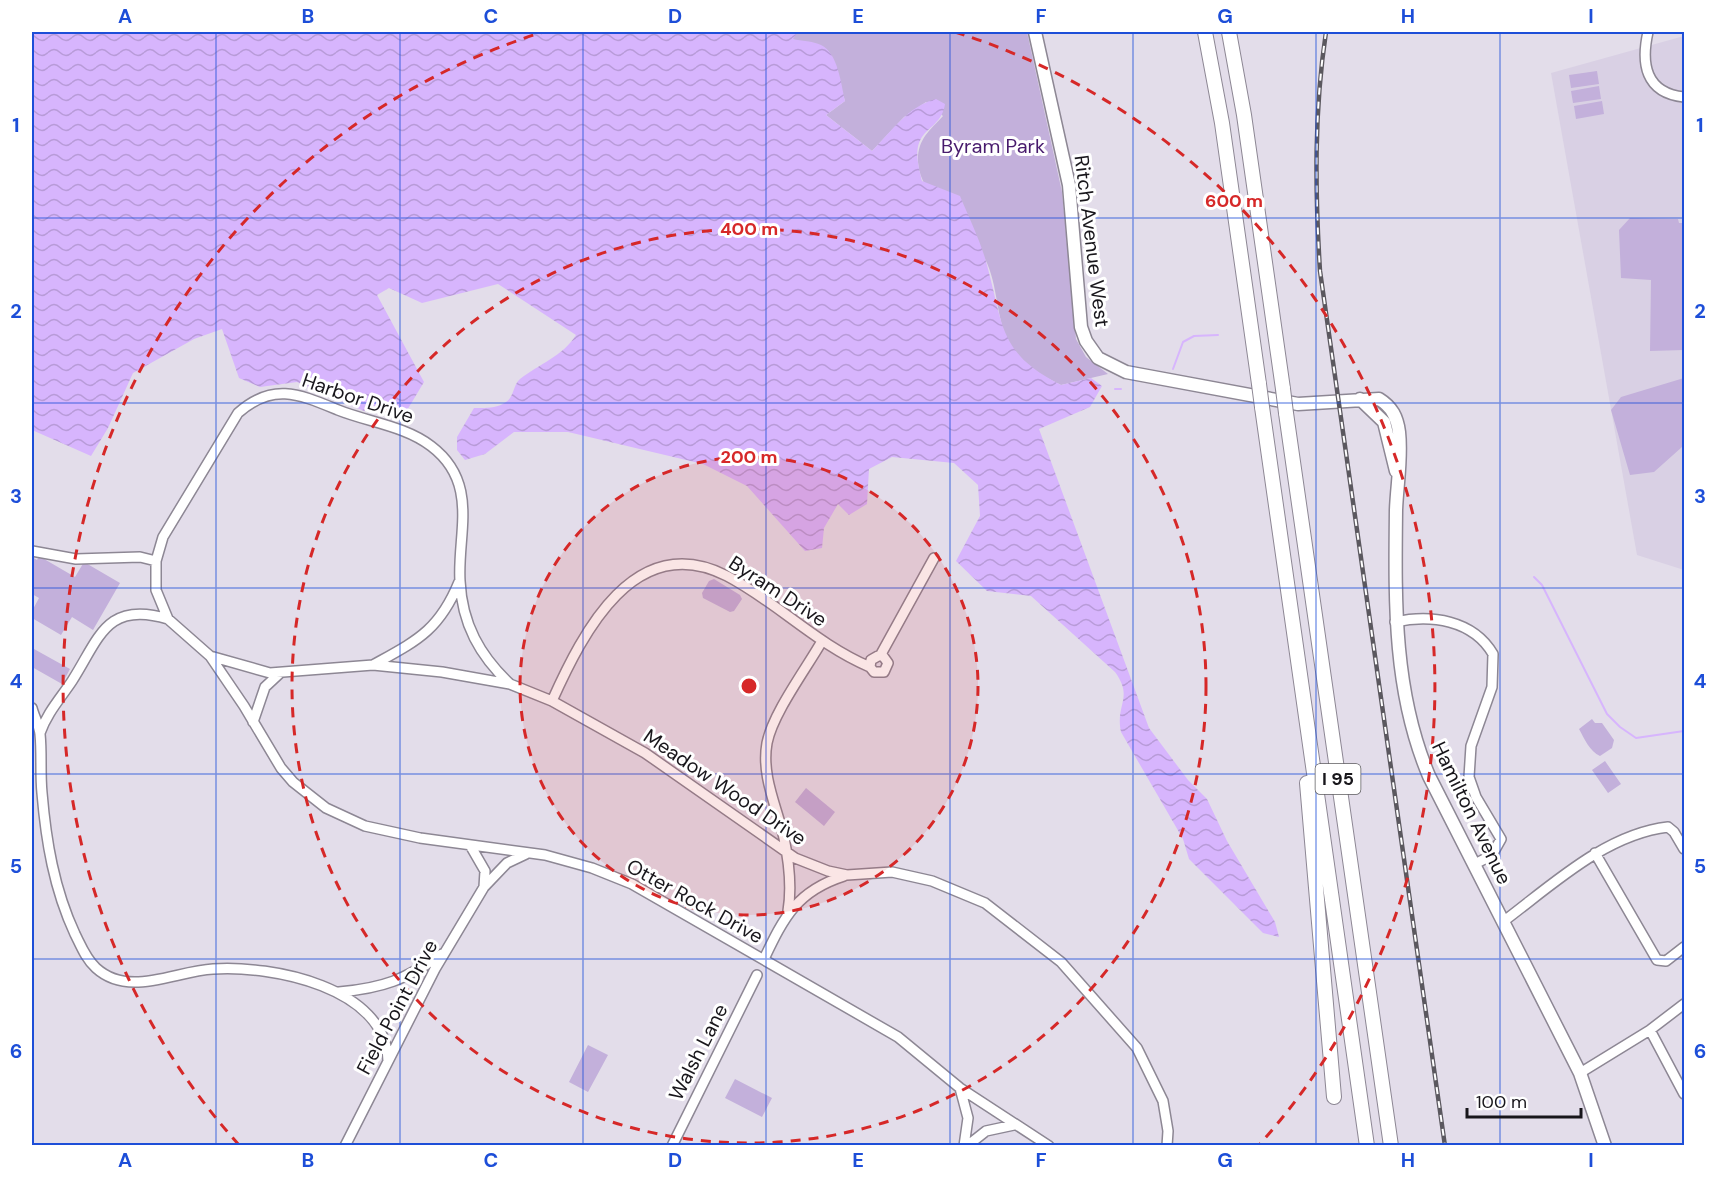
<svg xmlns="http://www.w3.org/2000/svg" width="1716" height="1177" font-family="'DM Sans',sans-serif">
<defs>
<pattern id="water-waves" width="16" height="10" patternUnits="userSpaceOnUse" patternTransform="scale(1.5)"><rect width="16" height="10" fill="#d7b5fd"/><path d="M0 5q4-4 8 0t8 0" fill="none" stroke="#b89bd8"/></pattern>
</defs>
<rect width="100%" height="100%" fill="#e3ddea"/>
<path fill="#d9d0e4" d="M1684 36V570L1637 555 1551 73Z"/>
<path fill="#c3b0db" d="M798 32H1027L1062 192 1076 339 1086 357 1108 374 1061 385C1046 377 1027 369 1016 354 995 327 1000 293 987 263 972 230 920 200 918 162 917 140 929 131 943 116L926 102 904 117 872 151 826 115 845 101 831 55 792 39Z
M1597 71 1599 84 1571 88 1569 75Z
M1599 86 1601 99 1573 103 1571 91Z
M1602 101 1604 114 1576 119 1574 106Z
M1630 218 1678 219 1679 223H1684V350L1650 351 1651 280 1621 278 1619 230Z
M1684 378V441L1682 447 1654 472 1630 475 1611 410 1621 397Z
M39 556 75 577 84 562 120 583 93 630 72 617 61 635 32 618V611L39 598 32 594V557L37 560Z
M714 579 740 595 742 599 734 611 730 612 703 598 702 593 709 581Z
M34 649 70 669 62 684 32 667Z
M1592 719 1595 723H1602L1614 740 1612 748 1600 756C1590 752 1584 738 1579 729Z
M1605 761 1621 784 1608 793 1592 770Z
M806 788 835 812 824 826 795 802Z
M588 1045 608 1055 588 1092 569 1082Z
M735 1079 772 1098 762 1117 725 1098Z"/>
<path fill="url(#water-waves)" d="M32 32H798L793 39C801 41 813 41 821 45 838 53 841 84 845 101L826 115 872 151C891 132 908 106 936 99L945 104C942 125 925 127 919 143 915 154 919 169 922 181L960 196C969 218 981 242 987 265 1004 328 999 353 1061 385L1091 378 1102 386 1090 407 1039 429 1149 728 1188 780 1207 799 1227 841 1275 922 1279 937 1263 933 1189 859 1183 839 1121 732C1115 704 1134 698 1115 672L1031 596 987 591 956 561 980 516 978 485 954 463 892 457 869 469 867 504 849 515 838 504 824 528 822 548 805 551 747 486 703 464 568 432H514L485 454 465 460 457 450V437L474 408C485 408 496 409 506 402 514 397 513 385 520 379 539 364 563 356 576 335L498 284 422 303 389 288 377 295 424 382 406 412 364 411 297 382 260 387 239 378 222 329 194 339 133 373 108 428 91 456 32 430Z"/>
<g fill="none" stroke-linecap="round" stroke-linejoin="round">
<path stroke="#d7b5fd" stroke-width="2" d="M1173 369 1183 342 1194 336 1218 335
M1115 389H1121
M1534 577 1542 585 1607 714 1620 727 1636 738 1684 731"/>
<g stroke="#8d8794" stroke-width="12">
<path id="minor" d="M1648 32C1641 63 1645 93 1684 97
M32 551 76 559 140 557 156 561
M1395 622C1431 614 1473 620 1493 654L1492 687 1471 746 1469 777 1476 797 1501 839 1492 855 1475 864
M210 656 270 673 373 665 442 672 510 684 552 701 645 753 795 858 828 871 847 875 892 872 932 881 985 903 1061 962 1137 1048 1163 1101 1168 1131 1167 1146
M880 656 934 558
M373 665C416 641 439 631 459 582
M510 684C480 656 462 624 460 581 457 534 480 483 431 446 405 426 368 422 338 410 299 394 273 382 238 413L163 537 156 561V590L168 619 210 656 244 706 281 768 293 782 326 808 365 826 420 838 545 855 592 868 632 884 898 1037 960 1088 1049 1146
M552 701C583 632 635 529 727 576 777 602 816 644 870 667L874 672H884L888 663 883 656H878L871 660 870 667
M32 708C34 716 39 725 40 734 42 753 40 773 42 793 46 841 54 889 75 934 81 946 86 959 96 968 129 998 175 971 213 969 272 965 386 987 388 1061
M253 722 265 687 280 673
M40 733C47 713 60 699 72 681 99 639 106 600 168 619
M470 845 485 871 484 887
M1595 853 1657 960 1666 961 1684 947
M788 911C792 887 789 862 784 838 777 807 761 776 767 743 773 713 806 669 822 641
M1504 921C1552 885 1606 834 1668 827L1674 832 1684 849
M764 959C784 917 797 891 844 876
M339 992C384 988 404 980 442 954
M1650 1030 1684 1094
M1580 1073 1650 1030 1684 1004
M960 1088 968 1118 964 1146
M345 1146 435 969 484 887 507 863 526 854
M672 1146 757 975
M967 1146 986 1131 1014 1125"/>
</g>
<g stroke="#8d8794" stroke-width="15">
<path id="major" d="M1035 32 1069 185 1081 327 1086 341 1098 358 1126 372 1298 404 1379 399C1392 407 1397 417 1399 432 1402 458 1397 484 1396 510 1395 600 1393 691 1429 776L1580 1073 1605 1146
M1360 399 1384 422 1396 471"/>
</g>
<g stroke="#8d8794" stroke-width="16">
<path id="highway" d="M1205 32 1222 123 1259 384
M1229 32 1244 115 1283 389
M1262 407 1367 1146
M1286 413 1391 1146
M1307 783 1334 1097"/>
</g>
<use href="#minor" stroke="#fff" stroke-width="9"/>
<use href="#major" stroke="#fff" stroke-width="12"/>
<use href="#highway" stroke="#fff" stroke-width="14"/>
<g stroke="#5b585f" stroke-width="4.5">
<path id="rail" d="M1326 32C1314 111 1315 191 1320 271L1445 1146"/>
</g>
<use href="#rail" stroke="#fff" stroke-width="2" stroke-dasharray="7" stroke-linecap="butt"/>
<g stroke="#8d8794" stroke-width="16" stroke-linecap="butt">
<path id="highway-bridge" d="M1259 384 1262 407
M1283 389 1286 413"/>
</g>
<use href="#highway-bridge" stroke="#fff" stroke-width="14"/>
</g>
<path fill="none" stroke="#1d4ed8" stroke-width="1.5" stroke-opacity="0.55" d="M216 32V1146M400 32V1146M583 32V1146M766 32V1146M950 32V1146M1133 32V1146M1316 32V1146M1500 32V1146M32 218H1684M32 403H1684M32 588H1684M32 774H1684M32 959H1684"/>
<circle cx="749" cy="686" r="229" fill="#d62828" fill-opacity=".12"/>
<g fill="none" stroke="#d62828" stroke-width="3" stroke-dasharray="10 8">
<circle cx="749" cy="686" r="229"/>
<circle cx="749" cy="686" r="457"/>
<path d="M239 1145A686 686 0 0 1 543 32M955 32A686 686 0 0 1 1259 1145"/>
</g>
<g text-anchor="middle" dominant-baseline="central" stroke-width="6" stroke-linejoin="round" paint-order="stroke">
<rect fill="#fff" stroke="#5d5c5f" stroke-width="1.5" x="1315.5" y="764" width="45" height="30" rx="4.5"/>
<g font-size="18" font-weight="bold" fill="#18161b">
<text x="1338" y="779">I 95</text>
</g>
<g font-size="20" fill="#481b6d" stroke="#fff">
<text x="993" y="146">Byram Park</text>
</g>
<g font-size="20" fill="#18161b" stroke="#fff">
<text transform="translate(1092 241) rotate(83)">Ritch Avenue West</text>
<text transform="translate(358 398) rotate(19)">Harbor Drive</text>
<text transform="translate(778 591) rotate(33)">Byram Drive</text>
<text transform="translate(725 787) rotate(34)">Meadow Wood Drive</text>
<text transform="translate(1472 813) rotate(64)">Hamilton Avenue</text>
<text transform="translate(695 901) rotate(29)">Otter Rock Drive</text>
<text transform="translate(397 1007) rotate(-62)">Field Point Drive</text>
<text transform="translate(698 1052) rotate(-63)">Walsh Lane</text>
</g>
</g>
<circle cx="749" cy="686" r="9" fill="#d62828" stroke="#fff" stroke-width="3"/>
<g font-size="18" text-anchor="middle" font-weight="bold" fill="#d62828" stroke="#fff" stroke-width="6" stroke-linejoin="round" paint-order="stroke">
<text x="1234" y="207">600 m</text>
<text x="749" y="235">400 m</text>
<text x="749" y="463">200 m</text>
</g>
<rect width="1716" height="1177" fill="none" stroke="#ffffff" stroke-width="66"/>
<path d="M1467 1108v9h114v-9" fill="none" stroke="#18161b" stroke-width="3"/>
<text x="1476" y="1108" font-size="18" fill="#18161b" stroke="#ffffff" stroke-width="4.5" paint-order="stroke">100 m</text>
<rect x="33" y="33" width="1650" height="1111" fill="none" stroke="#1d4ed8" stroke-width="2"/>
<g font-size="20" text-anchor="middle" font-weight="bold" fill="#1d4ed8">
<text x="125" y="23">A</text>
<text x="308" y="23">B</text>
<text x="491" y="23">C</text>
<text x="675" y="23">D</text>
<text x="858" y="23">E</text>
<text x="1041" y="23">F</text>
<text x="1225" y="23">G</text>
<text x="1408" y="23">H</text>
<text x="1591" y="23">I</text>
<text x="16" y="132">1</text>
<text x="1700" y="132">1</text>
<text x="16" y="318">2</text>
<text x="1700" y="318">2</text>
<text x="16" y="503">3</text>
<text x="1700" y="503">3</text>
<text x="16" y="688">4</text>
<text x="1700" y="688">4</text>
<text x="16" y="873">5</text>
<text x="1700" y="873">5</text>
<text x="16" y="1058">6</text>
<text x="1700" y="1058">6</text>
<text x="125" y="1167">A</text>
<text x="308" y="1167">B</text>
<text x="491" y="1167">C</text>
<text x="675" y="1167">D</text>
<text x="858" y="1167">E</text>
<text x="1041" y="1167">F</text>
<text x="1225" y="1167">G</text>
<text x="1408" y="1167">H</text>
<text x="1591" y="1167">I</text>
</g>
</svg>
